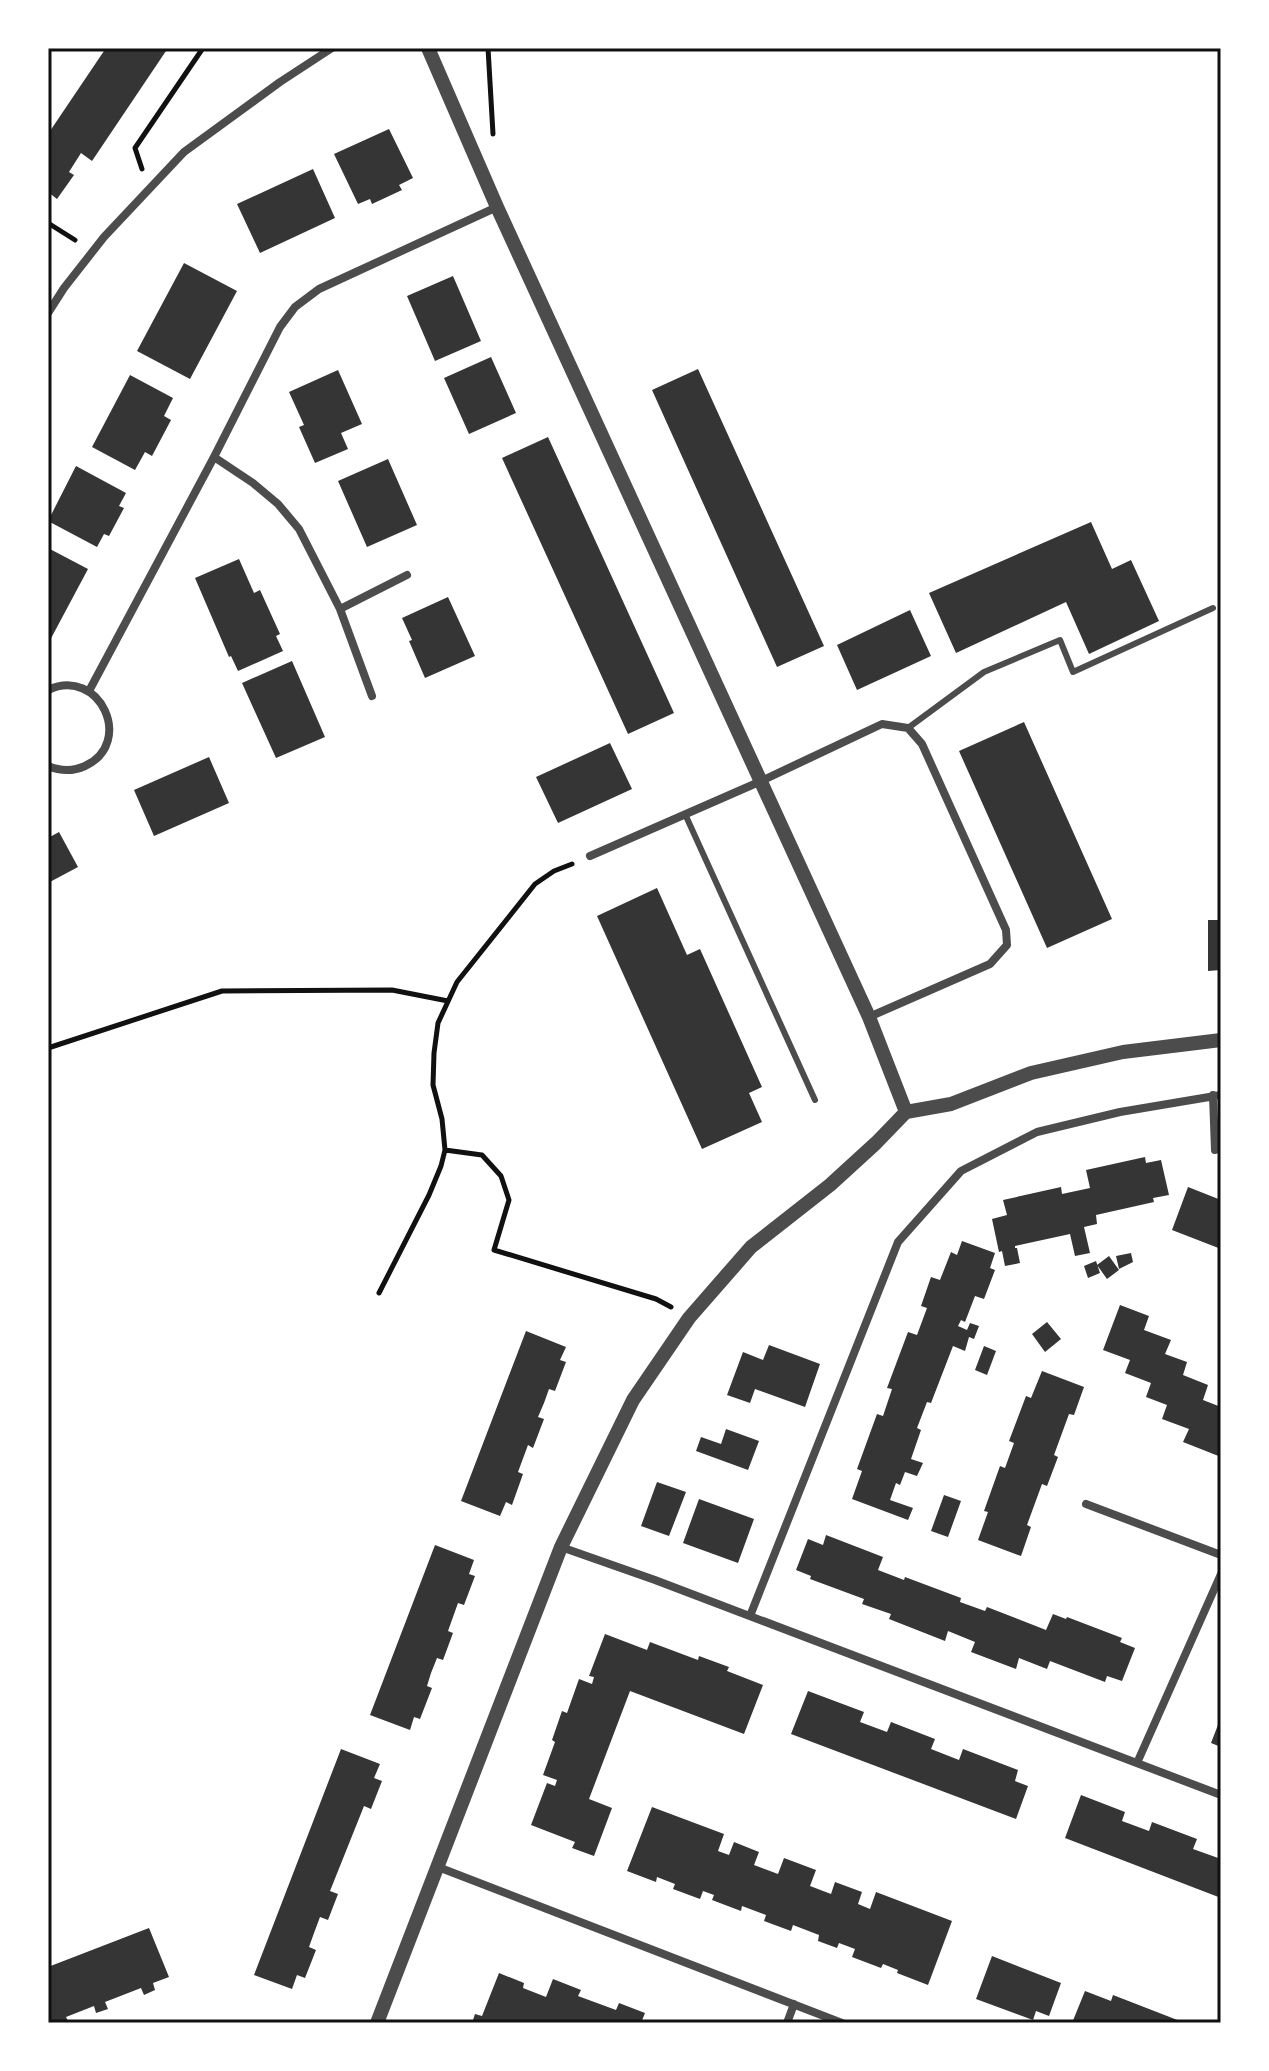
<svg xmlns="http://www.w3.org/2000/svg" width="1269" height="2071" font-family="Figtree,sans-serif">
<rect width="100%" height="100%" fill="#fff"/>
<path fill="#353535" d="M106 48H168L92 161 81 153 69 172 74 175 57 199 48 192V134Z
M389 129 413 178 399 185 402 190 372 204 370 199 358 204 334 154Z
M313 169 335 218 260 253 237 204Z
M184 263 237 291 190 379 137 351Z
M453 276 481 341 435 361 407 296Z
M491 357 516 413 469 434 444 378Z
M698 369 824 646 777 667 652 390Z
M338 370 362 424 341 433 348 449 315 463 299 427 304 425 289 392Z
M130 375 173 398 164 416 171 420 152 456 145 452 135 470 92 447Z
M548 437 674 713 628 734 502 458Z
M388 459 417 525 367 547 338 481Z
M76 466 126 493 119 506 124 508 109 536 104 534 97 547 48 521Z
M1091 522 1112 569 1131 560 1159 621 1089 654 1066 602 956 653 929 593Z
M48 548 88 569 48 644Z
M239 559 254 593 260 590 280 634 276 636 283 651 238 671 231 656 229 657 195 578Z
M448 597 475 656 425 678 409 641 412 640 402 618Z
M910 610 931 656 857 690 837 645Z
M292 661 325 737 276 758 242 683Z
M1024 722 1112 919 1047 948 959 751Z
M610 743 632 789 558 823 536 777Z
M209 757 229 803 154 836 134 790Z
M59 832 78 867 48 883V838Z
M657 888 687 955 700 949 762 1087 749 1093 762 1122 702 1149 597 916Z
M1208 920H1221V970L1208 971Z
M1145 1157 1146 1163 1161 1160 1169 1195 1153 1198 1154 1202 1096 1215 1097 1224 1084 1227 1090 1253 1075 1256 1070 1234 1015 1246V1248H1017L1020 1263 1005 1266 1002 1251 999 1252 992 1219 1007 1215 1003 1200 1061 1187 1062 1194 1090 1188 1086 1170Z
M1188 1187 1221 1200V1249L1172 1230Z
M962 1241 995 1253 990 1268 995 1270 984 1299 975 1296 965 1322 961 1320 958 1326 967 1330 970 1323 979 1326 974 1339 969 1337 965 1351 953 1346 931 1403 927 1402 917 1428 921 1430 911 1459 923 1463 917 1476 905 1472 900 1485 896 1483 890 1500 913 1508 908 1520 852 1499 862 1471 857 1469 877 1414 883 1416 892 1389 887 1388 908 1332 917 1335 927 1308 921 1306 931 1277 940 1280 951 1252 957 1255Z
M1131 1253 1133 1262 1119 1269 1116 1256Z
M1109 1256 1119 1270 1107 1279 1097 1265Z
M1096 1261 1100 1273 1088 1278 1084 1266Z
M1120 1305 1149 1316 1144 1330 1171 1340 1165 1354 1187 1362 1183 1375 1208 1385 1203 1400 1221 1407V1457L1183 1442 1189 1429 1162 1419 1167 1405 1146 1397 1151 1383 1125 1373 1130 1360 1103 1350Z
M1047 1322 1061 1339 1045 1352 1032 1334Z
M526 1331 566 1347 560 1360 566 1362 555 1391 549 1389 544 1403 538 1417 544 1419 533 1448 528 1445 518 1472 523 1474 512 1505 506 1502 500 1516 461 1501Z
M769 1345 820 1364 805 1407 755 1389 750 1403 727 1395 743 1352 763 1360Z
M984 1346 996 1351 987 1375 975 1370Z
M1042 1371 1084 1387 1074 1415 1069 1414 1054 1455 1058 1457 1047 1486 1042 1484 1027 1525 1031 1527 1021 1556 978 1540 988 1512 984 1511 1000 1466 1005 1468 1014 1443 1009 1441 1026 1396 1031 1398Z
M726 1429 759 1441 748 1470 696 1451 701 1437 721 1444Z
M657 1482 686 1492 669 1536 641 1526Z
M944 1495 961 1501 948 1537 931 1531Z
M699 1499 754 1519 738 1563 683 1543Z
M826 1535 883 1557 878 1570 904 1580 905 1577 961 1598 960 1602 985 1611 987 1607 1046 1630 1053 1614 1066 1619 1067 1617 1122 1638 1120 1642 1135 1648 1122 1681 1107 1676 1105 1682 1050 1661 1047 1669 1019 1658 1016 1669 971 1652 975 1642 948 1631 945 1641 889 1619 891 1614 862 1604 864 1599 810 1579 811 1576 796 1570 808 1539 823 1545Z
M435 1545 474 1560 469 1574 475 1576 464 1605 458 1603 448 1631 453 1633 443 1660 437 1658 431 1673 427 1686 432 1688 420 1719 414 1717 410 1730 370 1715Z
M605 1634 647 1650 650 1642 698 1660 699 1656 729 1667 727 1671 763 1685 744 1734 630 1691 589 1799 612 1808 594 1856 572 1848 575 1842 531 1825 547 1783 555 1786 557 1780 543 1775 555 1742 552 1740 562 1711 567 1713 579 1679 592 1684 594 1677 589 1676Z
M808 1691 864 1712 860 1722 887 1732 891 1722 935 1739 931 1749 959 1760 963 1749 1018 1770 1015 1781 1028 1786 1016 1819 791 1734Z
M1221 1717V1747L1211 1743Z
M341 1749 380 1764 374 1778 382 1781 371 1809 364 1806 330 1891 338 1894 328 1920 320 1917 314 1933 309 1947 316 1950 305 1978 297 1975 292 1989 254 1975Z
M1081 1795 1125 1812 1122 1821 1149 1831 1152 1822 1197 1839 1193 1849 1221 1859V1898L1065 1838Z
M652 1807 724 1834 718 1851 729 1855 734 1842 759 1852 754 1865 778 1874 784 1858 816 1870 810 1886 831 1894 835 1882 862 1892 858 1904 870 1909 876 1892 952 1921 928 1985 897 1973 898 1970 883 1964 881 1968 852 1957 855 1949 839 1943 837 1948 818 1941 819 1935 793 1925 791 1931 764 1921 766 1915 742 1906 741 1911 712 1900 714 1895 703 1891 700 1899 673 1889 675 1884 657 1877 656 1882 627 1871Z
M149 1928 169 1977 153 1983 155 1990 144 1995 141 1988 105 2002 108 2009 96 2013 94 2006 66 2017 69 2023H56L55 2021 48 2023V1967Z
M992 1956 1061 1983 1049 2016 1036 2011 1033 2020 976 1999Z
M499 1973 524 1983 523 1988 546 1997 553 1979 581 1990 578 1996 616 2010 619 2003 645 2013 641 2023H472L475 2014 482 2016Z
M1085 1991 1111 2001 1113 1995 1180 2021 1179 2023H1072Z"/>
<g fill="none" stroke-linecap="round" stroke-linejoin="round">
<path stroke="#111" stroke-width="5" d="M488 48 493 134
M142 169 135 148 203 48
M48 223 75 240
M572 864 554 871 535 884 457 982 438 1023 434 1053 433 1085 442 1119 445 1150 482 1155 501 1176 509 1200 494 1250 656 1299 671 1307
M48 1048 222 991 392 990 448 1001
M379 1293 429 1195 441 1166 445 1150"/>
<path stroke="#4c4c4c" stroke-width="6" d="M908 728 984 672 1060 640 1073 672 1213 608
M685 814 815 1100"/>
<path stroke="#4c4c4c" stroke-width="8" d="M48 313 64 288 104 237 184 152 280 82 332 48
M214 457 253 483 278 504 299 529 340 609 372 696
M340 609 407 575
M48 690C100 666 135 743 85 766 72 772 60 771 48 766
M89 691 214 457 280 327 295 307 319 289 497 207
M590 856 759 782 882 724 908 728 922 744 1006 930 1007 945 990 964 869 1017
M1213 1095 1215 1150
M1086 1504 1221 1555
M561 1547 655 1580 1221 1795
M750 1616 898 1242 961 1171 1037 1132 1120 1112 1221 1095
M1137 1763 1221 1574
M438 1867 842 2023
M787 2023 794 2004"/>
<path stroke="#4c4c4c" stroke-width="14" d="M428 48 497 207 869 1017 906 1112
M377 2023 561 1547 633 1400 689 1318 751 1247 830 1185 876 1143 906 1112 951 1104 1031 1073 1123 1052 1221 1040"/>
</g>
<rect width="1269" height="2071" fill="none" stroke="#ffffff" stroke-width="100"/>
<rect x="50" y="50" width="1169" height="1971" fill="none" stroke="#111" stroke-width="3"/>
</svg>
